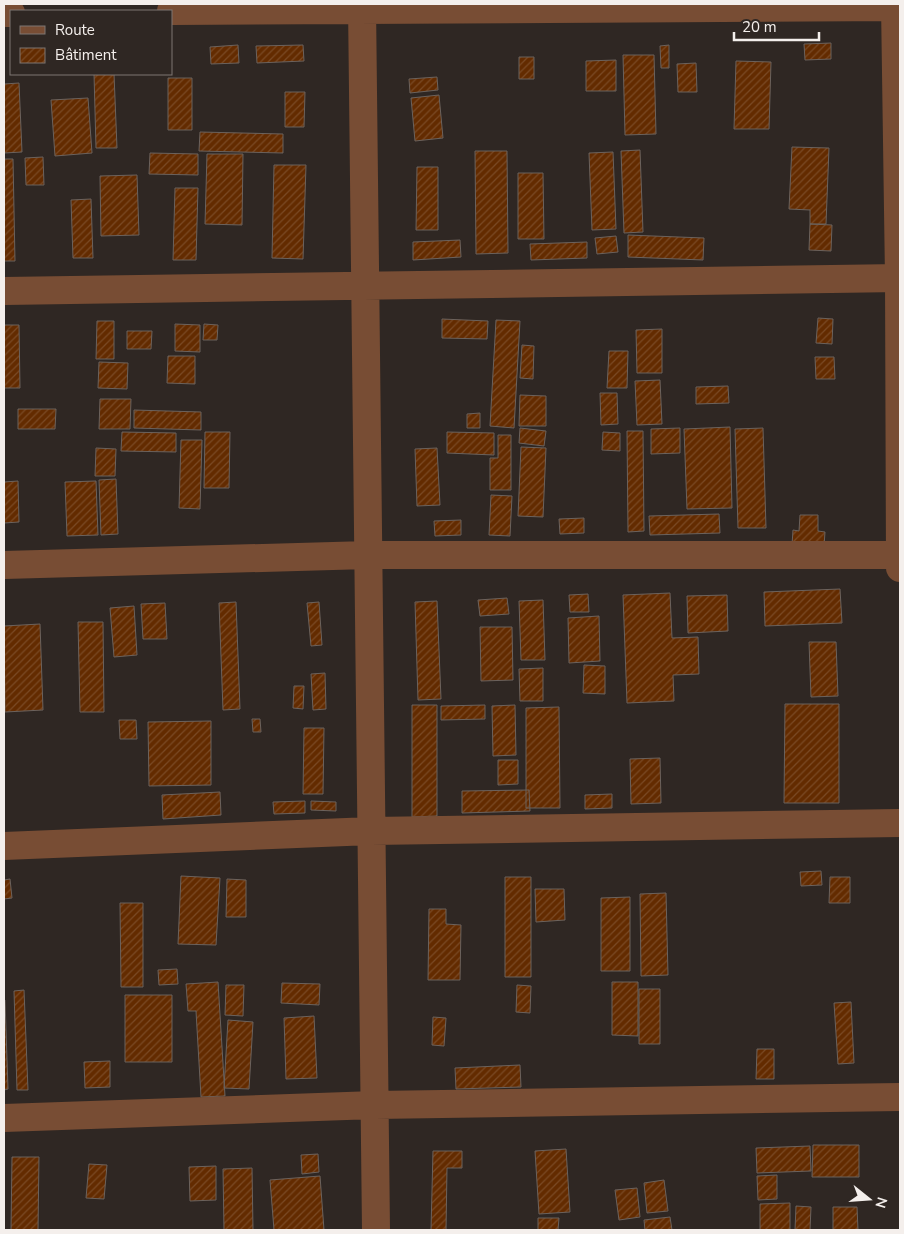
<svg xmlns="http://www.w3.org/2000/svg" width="904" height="1234" font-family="'Nunito Sans',sans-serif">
<defs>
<pattern id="building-hatch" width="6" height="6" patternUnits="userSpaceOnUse" patternTransform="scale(1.25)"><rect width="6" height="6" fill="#632b00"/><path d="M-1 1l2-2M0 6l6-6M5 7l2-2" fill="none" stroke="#7a4a25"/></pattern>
</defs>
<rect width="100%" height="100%" fill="#2f2723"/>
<path fill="url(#building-hatch)" stroke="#6b625d" d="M831 43V59L805 60 804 44Z
M238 45 239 63 211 64 210 47Z
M303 45 304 61 257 63 256 46Z
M669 45V68H661L660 46Z
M623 55H654L656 134 625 135Z
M519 57H534V79H519Z
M616 60V91H586V61Z
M736 61 771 62 769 129H734Z
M696 63 697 92H678L677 64Z
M94 74H114L117 148H96Z
M437 77 438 90 410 93 409 79Z
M168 78H192V130H168Z
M19 83 22 152 4 153V84Z
M285 92H305L304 127H285Z
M439 95 443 138 415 141 411 98Z
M88 98 92 153 55 156 51 100Z
M200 132 283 134V153L199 151Z
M792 147 829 148 826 224H810V210L789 209Z
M640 150 643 232 624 233 621 151Z
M475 151H507L508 253 476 254Z
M613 152 616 229 592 230 589 153Z
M150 153 198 154V175L149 174Z
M207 154H243L242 225 205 224Z
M43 157 44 185H26L25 158Z
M4 159H13L15 261H4Z
M274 165H306L303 259 272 258Z
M417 167H438V230H416Z
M518 173H543L544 239H518Z
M137 175 139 235 101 236 100 176Z
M175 188H198L196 260H173Z
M91 199 93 258H73L71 200Z
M810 224 832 225 831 251 809 250Z
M628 235 704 238 703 260 628 257Z
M616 236 618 252 597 254 595 238Z
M460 240 461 257 413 260V242Z
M587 242V258L531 260 530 244Z
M818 318 833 319 832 344 816 343Z
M442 319 488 321 487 339 442 338Z
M496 320 520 321 514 428 490 426Z
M97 321H114V359H96Z
M175 324 200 325V352L175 351Z
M204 324 218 325 217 340H203Z
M4 325H19L20 388H4Z
M662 329V373H637L636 330Z
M127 331H152L151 349H127Z
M522 345 534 346 533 379 520 378Z
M609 351H628L627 388H607Z
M168 356H195V384L167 383Z
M815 357H834L835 379H816Z
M99 362 128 363 127 389 98 388Z
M660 380 662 424 637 425 635 381Z
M728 386 729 403 696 404V387Z
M600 393H617L618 424 601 425Z
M520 395 546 396V426H519Z
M100 399H131L130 429H99Z
M18 409H56L55 429H18Z
M134 410 201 412V430L134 428Z
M480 413V428H467V414Z
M730 427 732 508 687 509 684 429Z
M520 428 546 431 544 446 519 443Z
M680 428V453L651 454V429Z
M763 428 766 528H738L735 429Z
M627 431H643L644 531 628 532Z
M122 432 176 433V452L121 451Z
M205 432H230L229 488H204Z
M447 432 494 433V455L447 453Z
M603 432 620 433V451L602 450Z
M498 435H511V490H490V458H498Z
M181 440H202L200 509 179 508Z
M521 447 546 448 543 517 518 516Z
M96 448 116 449 115 476H95Z
M437 448 440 505 417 506 415 449Z
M116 479 118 534 101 535 99 480Z
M18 481 19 522 4 523V482Z
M96 481 98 535 67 536 65 482Z
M491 495 512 496 510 536 489 535Z
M719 514 720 533 650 535 649 516Z
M800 515H818V531L825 532 824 546 792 545 793 530 799 531Z
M584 518V533L560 534 559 519Z
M461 520V535L435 536 434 521Z
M840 589 842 623 765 626 764 592Z
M670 593 672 638 698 637 699 674 673 675 674 701 627 703 623 595Z
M588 594 589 612H570L569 595Z
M727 595 728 631 688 633 687 596Z
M507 598 509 614 480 616 478 600Z
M543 600 545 660H521L519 601Z
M437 601 441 699 418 700 415 602Z
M236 602 240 709 223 710 219 603Z
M319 602 322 645 311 646 307 603Z
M165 603 167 639H143L141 604Z
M134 606 137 655 114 657 110 608Z
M599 616 600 661 569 663 568 618Z
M78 622H103L104 712H80Z
M40 624 43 710 5 712 4 626Z
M480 627H512L513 680 481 681Z
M809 642H836L838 696 811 697Z
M584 665 605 666V694L583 693Z
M543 668V701H520L519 669Z
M325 673 326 709 313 710 311 674Z
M294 686H304L303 709 293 708Z
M785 704H839V803H784Z
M412 705H437V816L412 817Z
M485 705V719L441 720V706Z
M515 705 516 755 493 756 492 706Z
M559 707 560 808H526V708Z
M252 719H260L261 732H253Z
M119 720H136L137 739H120Z
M211 721V785L149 786 148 722Z
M304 728H324L323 794H303Z
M660 758 661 803 631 804 630 759Z
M498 760H518V784L498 785Z
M529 790 530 811 462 813V791Z
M220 792 221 815 163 819 162 795Z
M612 794V808L585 809V795Z
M305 801V813L274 814 273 802Z
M311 801 336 802V811L311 810Z
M821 871 822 885 801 886 800 872Z
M181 876 220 878 216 945 178 944Z
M505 877H531V977H505Z
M830 877H850V903H829Z
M10 879 12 898 4 899V880Z
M227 879 246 880V917H226Z
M535 889H564L565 920 536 922Z
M666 893 668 975 641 976 640 894Z
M630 897V971H601V898Z
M120 903H143V987H121Z
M429 909H446V924L461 925 460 980H428Z
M177 969 178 984 159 985 158 970Z
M218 982 225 1096 201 1097 196 1011H188L186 984Z
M612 982H638V1036L612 1035Z
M282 983 320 984 319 1005 281 1003Z
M226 985H244L243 1016 225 1015Z
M517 985 531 986 530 1013 516 1012Z
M639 989H660V1044H639Z
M24 990 28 1090H17L14 991Z
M125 995H172V1062H125Z
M5 1000 8 1089 4 1090V1001Z
M851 1002 854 1063 838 1064 834 1003Z
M314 1016 317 1078 286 1079 284 1018Z
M433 1017 446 1018 444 1046 432 1045Z
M228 1020 253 1022 249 1089 224 1088Z
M757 1049H774V1079H756Z
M110 1061V1087L85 1088 84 1062Z
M520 1065 521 1087 456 1089 455 1068Z
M813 1145H859V1177H812Z
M810 1146 811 1171 757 1173 756 1148Z
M566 1149 570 1212 539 1214 535 1151Z
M433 1151H462V1168H447L446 1230H431Z
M318 1154 319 1172 302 1174 301 1155Z
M12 1157H39L38 1230H11Z
M89 1164 107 1165 104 1199 86 1198Z
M216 1166V1200L190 1201 189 1167Z
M252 1168 253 1230H224L223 1169Z
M777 1175V1199L758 1200 757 1176Z
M320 1176 324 1230H274L270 1180Z
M664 1180 668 1211 647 1213 644 1183Z
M637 1188 640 1217 619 1220 615 1190Z
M790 1203V1230H760V1204Z
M796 1206 811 1207 810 1230H795Z
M833 1207H857L858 1230H833Z
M670 1217 672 1230H645L644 1220Z
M538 1218H559L558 1230H538Z"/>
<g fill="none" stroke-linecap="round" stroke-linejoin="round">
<path stroke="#784d34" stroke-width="28" d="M362 4 376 1230
M895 4 899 278 900 568
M171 11 900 7
M4 13H11
M4 291 900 278
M4 565 368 555H900
M4 846 371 831 900 823
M4 1118 375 1105 900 1097"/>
</g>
<rect width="904" height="1234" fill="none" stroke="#f4efec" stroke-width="10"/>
<rect x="10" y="10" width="162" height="65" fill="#2f2723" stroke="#7e7773"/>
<rect x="20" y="26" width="25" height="8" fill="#784d34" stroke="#7e7773"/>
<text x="55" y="35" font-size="15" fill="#f4efec">Route</text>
<rect x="20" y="48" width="25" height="15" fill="url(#building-hatch)" stroke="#7e7773"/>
<text x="55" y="60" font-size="15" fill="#f4efec">Bâtiment</text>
<g transform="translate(869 1199) rotate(107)" stroke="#2f2723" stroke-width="4" paint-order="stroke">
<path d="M0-4L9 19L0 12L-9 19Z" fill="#f4efec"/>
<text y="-8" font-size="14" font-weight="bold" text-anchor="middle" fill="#f4efec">N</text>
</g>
<path d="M734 32v8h85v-8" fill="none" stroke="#f4efec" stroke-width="2.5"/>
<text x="742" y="32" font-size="15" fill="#f4efec" stroke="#2f2723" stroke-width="4" paint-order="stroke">20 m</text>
</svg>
